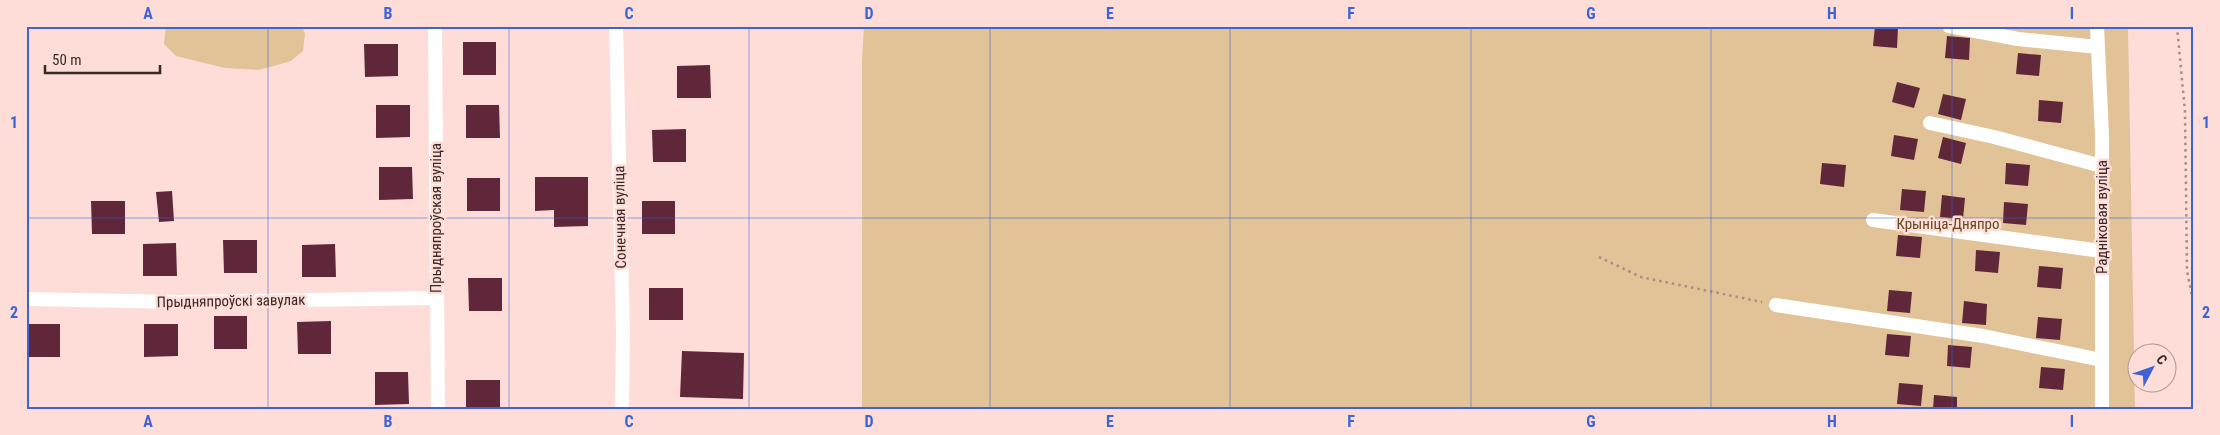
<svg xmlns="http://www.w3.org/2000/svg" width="2220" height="435" font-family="'Roboto Condensed',sans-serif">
<rect width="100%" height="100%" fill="#feddd9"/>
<path fill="#e2c297" d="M166 26H302L305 34 303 51 291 61 259 70 225 68 176 56 164 44Z
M864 26H2128L2135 409H862V61Z"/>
<path fill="#602639" d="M1875 26 1898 27 1897 48 1873 46Z
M1947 36 1970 38 1969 60 1945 58Z
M463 42H496V75H463Z
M364 44H398V76L365 77Z
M2018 53 2041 55 2039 76 2016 74Z
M710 65 711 98H677V66Z
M1897 82 1920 88 1914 108 1892 102Z
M1943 94 1966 99 1961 120 1938 114Z
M2039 100 2063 102 2061 123 2038 121Z
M376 105H410V137L376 138Z
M466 105H499L500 138H466Z
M686 129V162H653L652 130Z
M1894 135 1918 139 1914 160 1891 156Z
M1943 137 1966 143 1961 164 1938 158Z
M1822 163 1846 165 1844 187 1820 184Z
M2006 163 2030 165 2028 186 2005 184Z
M379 167H412L413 199 379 200Z
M535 177H588V226L554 227V210L535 211Z
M467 178H500V211H467Z
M1902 189 1926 191 1924 212 1900 210Z
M172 191 174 221 159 222 156 192Z
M1942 195 1965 198 1963 219 1940 217Z
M91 201H125V234H92Z
M642 201H675V234H642Z
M2004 202 2028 204 2026 225 2003 223Z
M1898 235 1922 237 1920 258 1896 256Z
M223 240H257V273H224Z
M176 243 177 276H143V244Z
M335 244 336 277H302V245Z
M1976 250 2000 252 1998 273 1975 271Z
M2039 266 2063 268 2061 289 2037 287Z
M468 278H502V311H469Z
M649 288H683V320H649Z
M1889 290 1912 292 1910 313 1887 311Z
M1964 301 1987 304 1986 325 1962 323Z
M214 316H247V349H214Z
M2038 317 2062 319 2060 340 2036 338Z
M331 321V354H298L297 322Z
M27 324H60V357H27Z
M144 324H178V356L144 357Z
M1887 334 1911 336 1909 357 1885 355Z
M1948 345 1972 347 1970 368 1947 366Z
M682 351 744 353 743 399 680 397Z
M2041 367 2065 369 2063 390 2039 388Z
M375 372H408L409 404 375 405Z
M466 380H500V409H466Z
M1899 383 1923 385 1921 406 1897 404Z
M1934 395 1957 397V409H1933Z"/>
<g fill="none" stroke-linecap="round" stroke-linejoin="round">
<path stroke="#a68d89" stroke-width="2.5" stroke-dasharray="2.5 4" stroke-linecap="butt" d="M2177 26 2185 112 2187 271 2194 306
M1599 257 1641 277 1762 302"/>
<path stroke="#fff" stroke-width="14" d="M435 26 438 409
M616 26 623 332 622 409
M1949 26 2018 39 2098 47
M2097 26 2102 136V409
M1930 123 1994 137 2102 166
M1873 220 2101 251
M26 299 178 302 436 298
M1776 305 1983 336 2102 360"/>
</g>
<path fill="none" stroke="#3d63d4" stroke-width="1" stroke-opacity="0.55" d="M268 26V409M509 26V409M749 26V409M990 26V409M1230 26V409M1471 26V409M1711 26V409M1952 26V409M26 218H2194"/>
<g text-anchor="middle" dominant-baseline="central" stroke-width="5" stroke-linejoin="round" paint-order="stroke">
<g font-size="15" fill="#382927" stroke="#feddd9">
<text transform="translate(620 217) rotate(-91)">Сонечная вуліца</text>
<text transform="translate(2102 217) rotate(-90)">Радніковая вуліца</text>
<text transform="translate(436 218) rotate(-90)">Прыдняпроўская вуліца</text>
<text transform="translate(231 301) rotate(-1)">Прыдняпроўскі завулак</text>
</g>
<g font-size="15" fill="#65491e" stroke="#feddd9">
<text x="1948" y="224">Крыніца-Дняпро</text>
</g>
</g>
<rect width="2220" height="435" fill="none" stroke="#feddd9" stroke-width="55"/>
<g transform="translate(2152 368) rotate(49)"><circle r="24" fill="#feddd9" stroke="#af9592"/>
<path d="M0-4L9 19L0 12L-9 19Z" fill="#3d63d4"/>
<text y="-8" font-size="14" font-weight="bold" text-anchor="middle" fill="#382927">С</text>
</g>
<path d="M45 65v8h115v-8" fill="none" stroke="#382927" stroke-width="2.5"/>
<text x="52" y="65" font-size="15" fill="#382927" stroke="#feddd9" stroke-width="4" paint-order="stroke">50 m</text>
<rect x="28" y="28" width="2164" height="380" fill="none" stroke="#3d63d4" stroke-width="2"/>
<g font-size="16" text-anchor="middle" font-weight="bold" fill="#3d63d4">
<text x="148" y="19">A</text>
<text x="388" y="19">B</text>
<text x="629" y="19">C</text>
<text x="869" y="19">D</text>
<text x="1110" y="19">E</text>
<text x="1351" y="19">F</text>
<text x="1591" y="19">G</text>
<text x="1832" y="19">H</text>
<text x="2072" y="19">I</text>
<text x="14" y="128">1</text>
<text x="2206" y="128">1</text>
<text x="14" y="318">2</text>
<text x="2206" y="318">2</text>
<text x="148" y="427">A</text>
<text x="388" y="427">B</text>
<text x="629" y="427">C</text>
<text x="869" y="427">D</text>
<text x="1110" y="427">E</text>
<text x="1351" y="427">F</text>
<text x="1591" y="427">G</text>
<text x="1832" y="427">H</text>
<text x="2072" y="427">I</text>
</g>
</svg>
